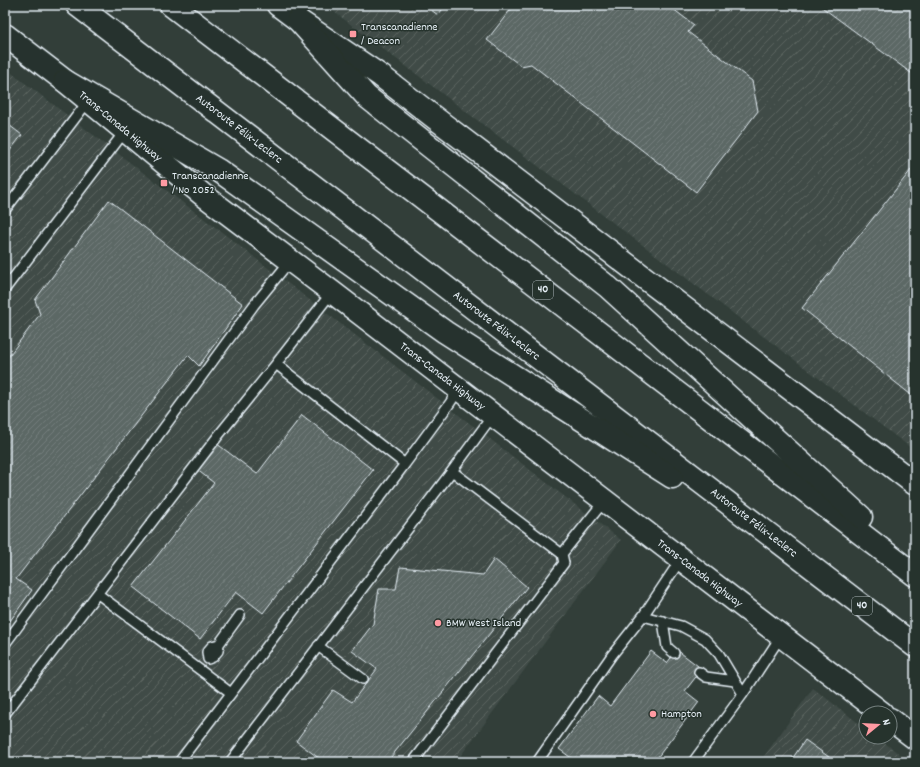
<svg xmlns="http://www.w3.org/2000/svg" width="920" height="767" font-family="Dekko,sans-serif">
<defs>
<pattern id="industrial-furrows" width="10" height="10" patternUnits="userSpaceOnUse"><rect width="10" height="10" fill="#3f4b46"/><path d="M-1 1l2-2M0 10L10 0M9 11l2-2" fill="none" stroke="#5b6561"/></pattern>
<pattern id="building-hatch" width="6" height="6" patternUnits="userSpaceOnUse"><rect width="6" height="6" fill="#5c6865"/><path d="M-1 1l2-2M0 6l6-6M5 7l2-2" fill="none" stroke="#737e7c"/></pattern>
</defs>
<rect width="100%" height="100%" fill="#323e39"/>
<filter id="ink" filterUnits="userSpaceOnUse"><feTurbulence type="fractalNoise" baseFrequency=".025" numOctaves="2"/><feDisplacementMap in="SourceGraphic" scale="8" xChannelSelector="R" yChannelSelector="G"/><feConvolveMatrix kernelMatrix="1 2 1 2 8 2 1 2 1" color-interpolation-filters="sRGB"/></filter>
<g filter="url(#ink)">
<path fill="url(#industrial-furrows)" d="M325 5H915V451Z
M5 68 219 230 621 540 456 762H5Z
M813 688 866 729V737H877L910 762H760Z"/>
<path fill="url(#building-hatch)" stroke="#e8f1f8" d="M424 5H446L438 15Z
M514 5H668L694 25 688 32 752 81 758 111 696 192 531 64 521 66 487 40Z
M819 5H915V76Z
M5 122 22 135 5 157Z
M915 165V398L802 308Z
M109 200 243 304 199 366 188 355 16 579 32 590 5 628V361L40 314 35 300Z
M302 415 373 470 263 613 236 592 200 639 133 587 214 483 196 469 216 443 257 474Z
M494 559 527 587 387 762H324L296 741 333 690 352 702 377 669 352 651 373 624 379 589H396L400 567 483 575Z
M677 650 702 669 685 691 699 702 654 762H572L574 760 559 749 598 696 610 706 651 651 667 663Z
M805 740 836 762H790Z"/>
<g fill="none" stroke-linecap="round" stroke-linejoin="round">
<g stroke="#e8f1f8" stroke-width="12">
<path id="lane" d="M5 210 89 100
M5 289 125 131
M332 292 276 364 405 464 450 403 459 389
M452 471 562 554
M98 594 231 693
M643 616 681 626 705 639 719 654 743 694
M663 621 667 647 674 653
M5 644 254 305 290 261
M219 644 218 651 213 657 208 659 207 652 212 646 219 644 240 615
M318 646 363 679
M699 672 706 677 735 681
M5 714 218 436 276 364
M179 762 405 464
M230 762 452 471 493 415
M413 762 564 563 562 554 605 500
M537 762 612 655 643 616 681 559
M693 762 743 694 781 636"/>
</g>
<g stroke="#e8f1f8" stroke-width="25">
<g id="secondary">
<path d="M278 5 298 20 381 76 435 118 915 484"/>
<path id="s1" d="M5 35 65 81 202 194 332 292 882 713"/>
<path d="M890 719 915 738"/>
</g>
</g>
<g stroke="#e8f1f8" stroke-width="25">
<g id="highway">
<path id="s2" d="M77 5 915 646"/>
<path d="M171 5 915 575"/>
<path d="M298 20 367 97 608 287 861 517"/>
<path d="M65 81 218 170 445 332 672 477"/>
</g>
</g>
<use href="#lane" stroke="#26332d" stroke-width="9"/>
<use href="#secondary" stroke="#26332d" stroke-width="22"/>
<use href="#highway" stroke="#26332d" stroke-width="22"/>
</g>
</g>
<g fill="#ff9aa2" stroke="#26332d" stroke-width="1.5">
<rect x="349" y="30" width="8" height="8" rx="2"/>
<rect x="160" y="179" width="8" height="8" rx="2"/>
<circle cx="438" cy="623" r="4"/>
<circle cx="653" cy="714" r="4"/>
</g>
<g text-anchor="middle" dominant-baseline="central" stroke-width="3" stroke-linejoin="round" paint-order="stroke">
<g fill="#26332d" stroke="#aeb8bb" stroke-width="1">
<rect x="533" y="281" width="20" height="18" rx="3"/>
<rect x="852" y="597" width="20" height="18" rx="3"/>
</g>
<g font-size="11" font-weight="bold" fill="#e8f1f8">
<text x="543" y="290">40</text>
<text x="862" y="606">40</text>
</g>
<g font-size="12" fill="#e8f1f8" stroke="#26332d" text-anchor="start">
<text x="361" y="27">Transcanadienne<tspan x="361" dy="14">/ Deacon</tspan></text>
<text x="172" y="176">Transcanadienne<tspan x="172" dy="14">/ No 2052</tspan></text>
<text x="446" y="623">BMW West Island</text>
<text x="661" y="714">Hampton</text>
</g>
<g font-size="12" fill="#e8f1f8" stroke="#26332d">
<text stroke="none"><textPath href="#s1" startOffset="147">Trans-Canada Highway</textPath></text>
<text stroke="none"><textPath href="#s2" startOffset="204">Autoroute Félix-Leclerc</textPath></text>
<text stroke="none"><textPath href="#s2" startOffset="528">Autoroute Félix-Leclerc</textPath></text>
<text stroke="none"><textPath href="#s1" startOffset="555">Trans-Canada Highway</textPath></text>
<text stroke="none"><textPath href="#s2" startOffset="852">Autoroute Félix-Leclerc</textPath></text>
<text stroke="none"><textPath href="#s1" startOffset="879">Trans-Canada Highway</textPath></text>
</g>
</g>
<rect width="920" height="767" fill="none" stroke="#26332d" stroke-width="20"/>
<rect x="10" y="10" width="900" height="747" fill="none" stroke="#e8f1f8" stroke-width="1.5" filter="url(#ink)"/>
<g transform="translate(878 725) rotate(72)"><circle r="19" fill="#26332d" stroke="#747f7e"/>
<path d="M0-3L7 15L0 10L-7 15Z" fill="#ff9aa2"/>
<text y="-6" font-size="11" font-weight="bold" text-anchor="middle" fill="#e8f1f8">N</text>
</g>
</svg>
